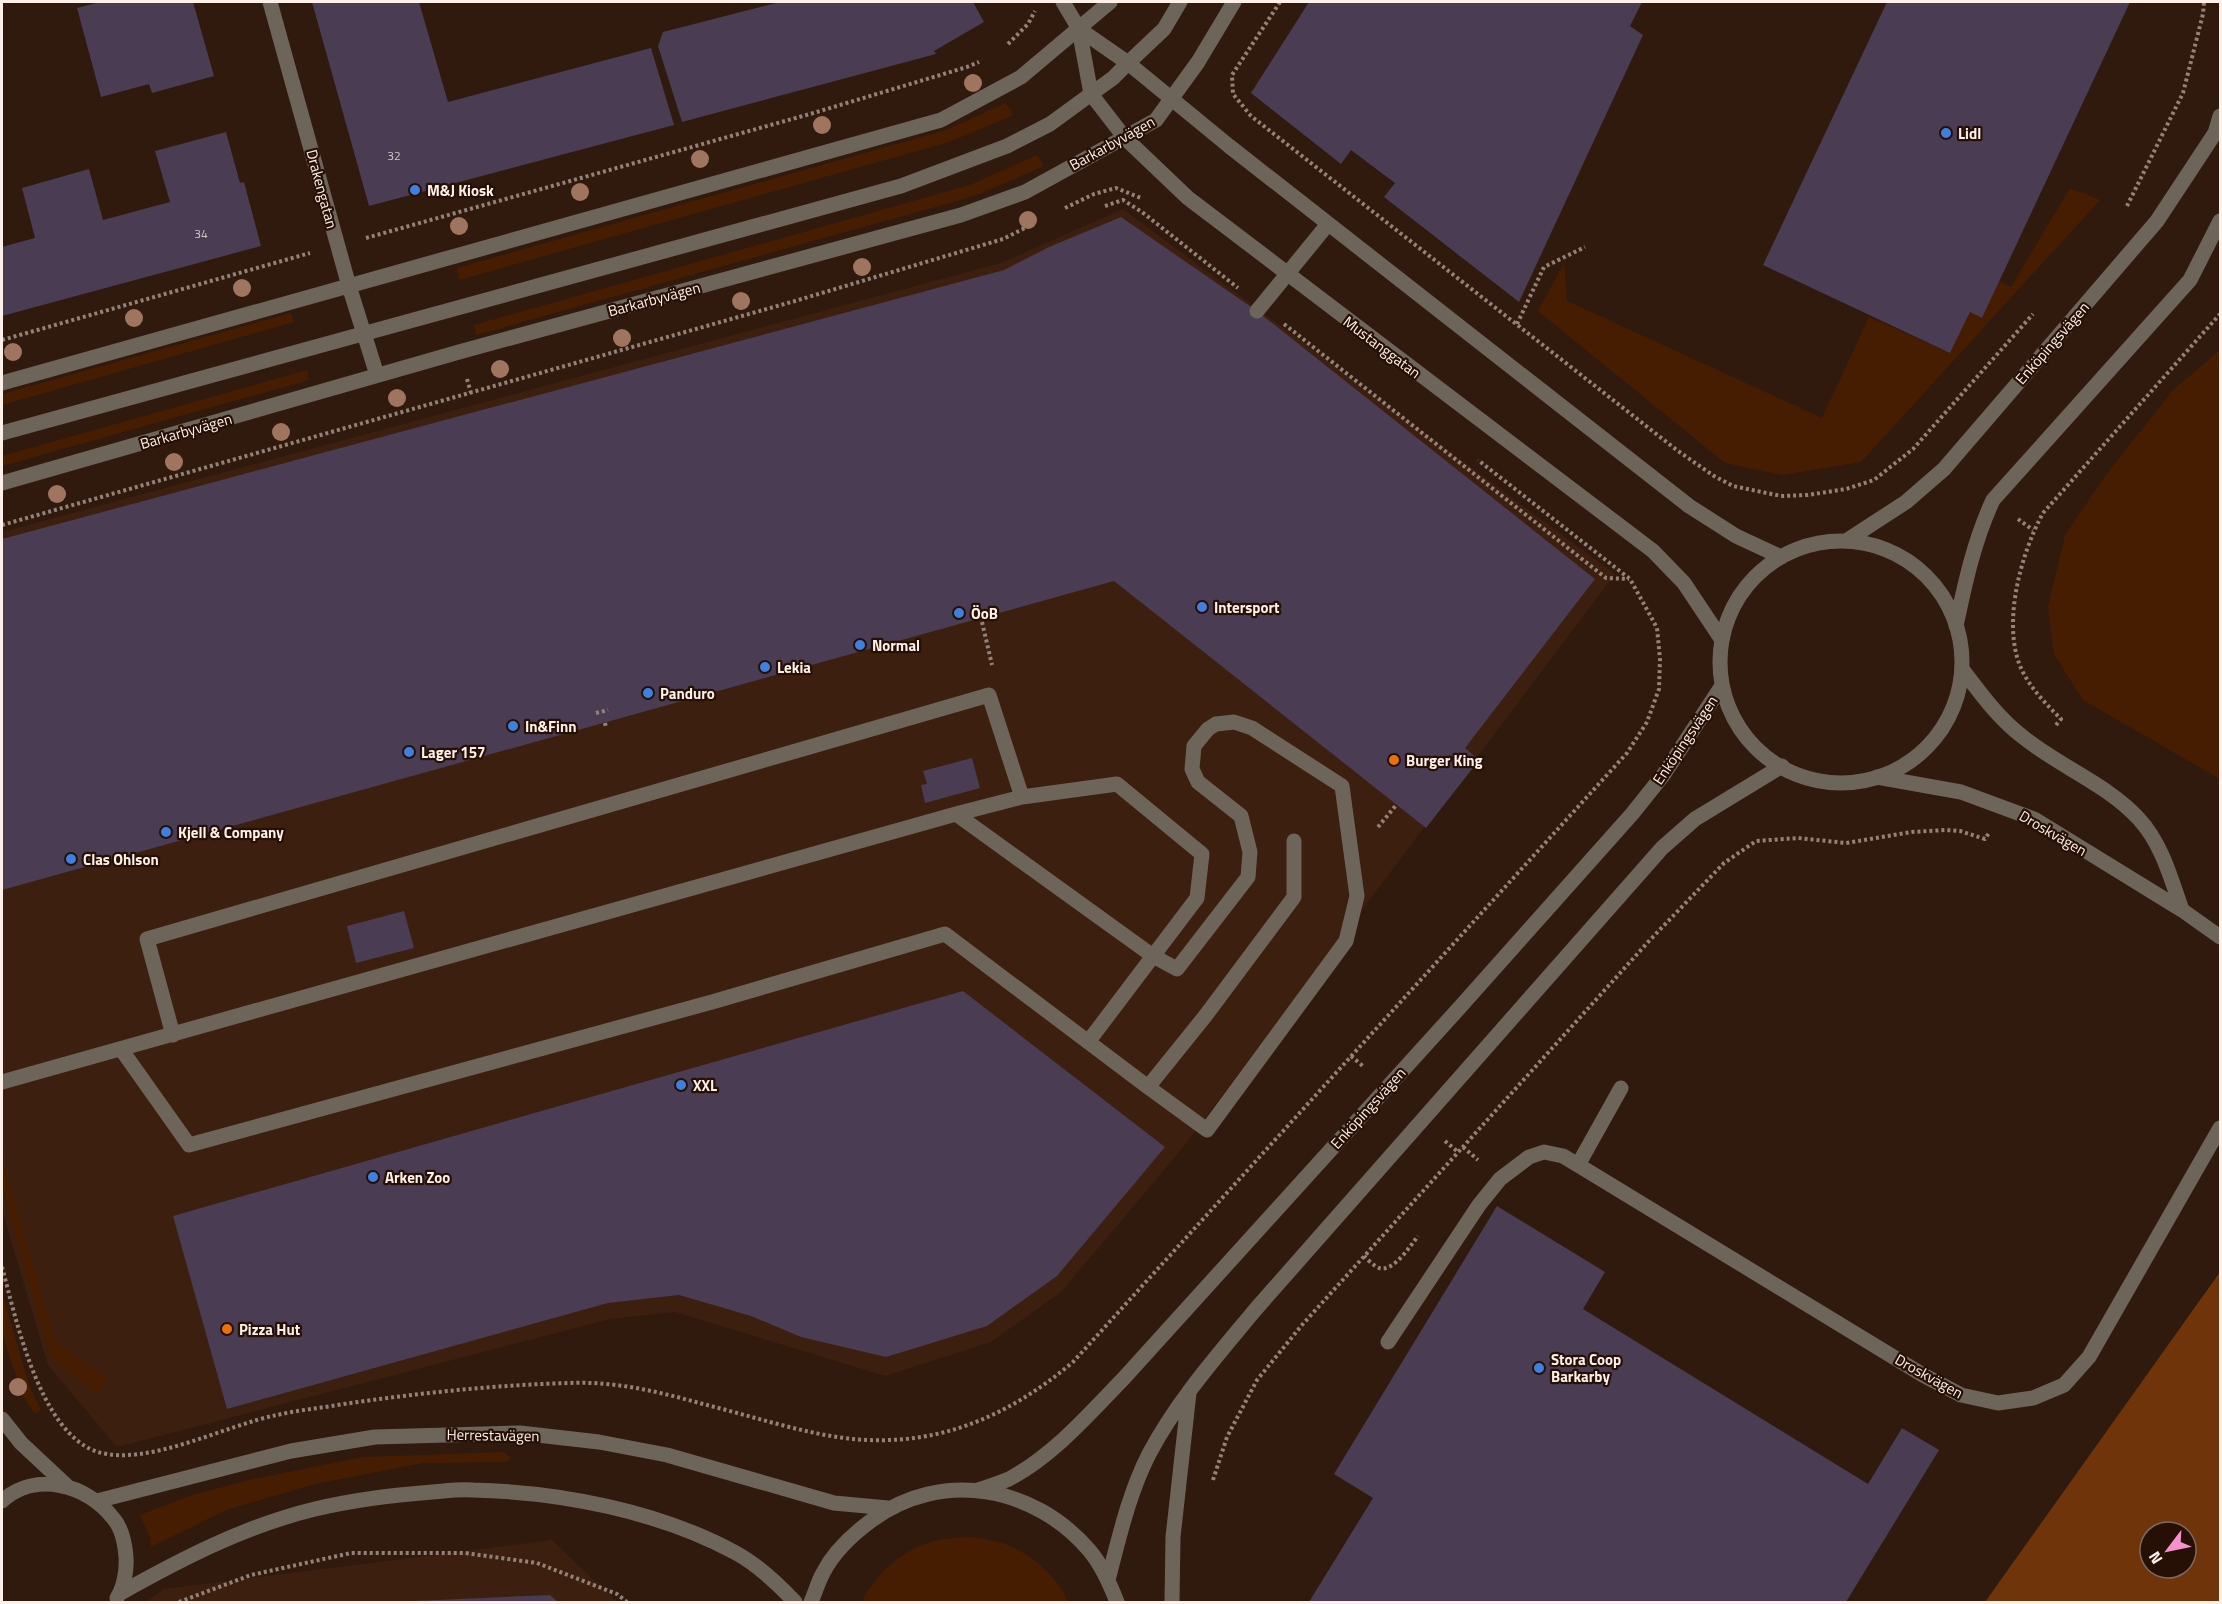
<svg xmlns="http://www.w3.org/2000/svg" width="2222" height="1604" font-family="'Titillium Web',sans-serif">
<rect width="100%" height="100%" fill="#301a0d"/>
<path fill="#3c1f0f" d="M1123 209 1615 574 1181 1150 1061 1292 991 1342 885 1376 675 1312 610 1319 117 1447 48 1365 2 1210V532L1001 263Z
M552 1540 617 1602H146L164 1589Z"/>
<path fill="#471d01" d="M1006 103 1014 115 949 142 459 280 457 268 946 130Z
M1037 155 1044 166 984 192 957 201 476 335 474 325 970 185Z
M2070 188 2100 200 1861 462 1783 475 1725 463 1538 311 1564 263 1567 301 1822 418 1869 317 1950 353 1970 312 1981 317 1999 281 2011 287Z
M291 313 294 322 2 405V394Z
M2220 350V779L2083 700 2054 654 2048 607 2065 535 2108 472 2173 390Z
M307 370 309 380 2 466V456Z
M2 1158 55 1341 108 1380 97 1394 49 1355 2 1185Z
M2 1293 30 1388 41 1409 35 1414 23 1396 2 1334Z
M504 1452 511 1458 506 1462 423 1463 315 1484 226 1510 151 1547 150 1537 140 1515 189 1496 249 1480 363 1457Z
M971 1537C983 1539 997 1541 1008 1545 1032 1555 1059 1578 1068 1602H862C876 1574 902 1549 934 1541 945 1538 959 1538 971 1537Z"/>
<path fill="#70340b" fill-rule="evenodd" d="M2220 1272V1602H1985ZM2150 1532H2186V1568H2150Z"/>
<path fill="#493c53" d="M100 2H193L214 76 152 93 149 84 101 97 77 8Z
M312 2H419L448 102 651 48 674 125 369 206Z
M780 2H973L984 22 934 51 936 54 682 122 658 46 663 32Z
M1309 2H1642L1630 26 1643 35 1519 302 1384 197 1395 183 1351 150 1341 164 1251 93Z
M1887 2H2130L1982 318 1970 312 1950 353 1763 265Z
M226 132 240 183 244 182 261 246 2 316V247L35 238 22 188 89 169 103 220 170 202 155 151Z
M1121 217 1257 311 1595 579 1465 748 1479 760 1426 828 1114 581 2 890V539L1004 270 1049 247Z
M972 758 980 788 925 803 921 785 927 784 923 771Z
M404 911 414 948 356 963 347 926Z
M963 991 1165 1147 1057 1276 987 1326 886 1357 801 1337 751 1316 679 1295 608 1303 227 1409 173 1216Z
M1497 1206 1605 1272 1583 1309 1868 1484 1902 1428 1939 1450 1846 1602H1309L1373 1498 1334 1474Z
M550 1595 558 1602H415V1601Z"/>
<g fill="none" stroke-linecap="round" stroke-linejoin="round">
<path stroke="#938278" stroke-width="4" stroke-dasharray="3 3" stroke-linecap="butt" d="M1280 2 1232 75 1233 94 1251 116 1678 451 1714 476 1733 486 1781 496 1808 495 1846 489 1874 480 1913 449 2033 314
M1008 44 1028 24 1035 11
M1105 206 1123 200 1142 212 1238 288
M2127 206 2183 93 2203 14 2204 2
M1065 208 1094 194 1116 188 1141 198
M366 238 810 114 967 67 979 62
M1284 324 1606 578 1629 579
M1517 324 1544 267 1585 247
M2 340 310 253
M467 379 471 393
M2018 519 2033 530
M2 525 795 301 1003 239 1031 225
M982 622 992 665
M596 713 608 710
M605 723 606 728
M2056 725 2061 719C2048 706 2035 693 2025 676 1999 632 2020 555 2043 513L2220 314
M1378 827 1397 804
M1351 1056 1364 1067
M1445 1141 1458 1152
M1463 1147 1478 1160
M1364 1256C1368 1260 1374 1266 1379 1268 1393 1273 1411 1245 1418 1236
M2 1267C16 1319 40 1434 98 1452 148 1467 226 1425 277 1415 299 1410 321 1408 344 1404 419 1393 494 1385 570 1383 615 1381 660 1392 703 1404 752 1416 804 1434 853 1439 939 1447 1009 1416 1073 1362L1627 753 1647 722 1659 689 1660 659 1657 628 1645 606 1630 579 1478 460
M1213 1480 1227 1437 1257 1380 1302 1325 1649 941 1724 863 1756 841 1798 838 1846 843 1912 832 1945 830 1960 831 1985 839 1989 833
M179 1602 251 1575 351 1553H465L537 1563 617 1594 627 1602"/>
<path stroke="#6d655a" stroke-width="15" d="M1257 311 1328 224
M2 433 901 186 1007 146 1050 124 1113 78 1128 63 1164 29 1180 2
M1022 797 1117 784 1202 854 1197 898 1088 1042
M956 814 1153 956 1177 969 1248 877 1250 852 1241 816 1198 782 1192 769 1194 746 1208 729 1216 724 1234 722 1252 728 1342 786 1357 896 1346 941 1207 1130 1148 1087
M121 1049 189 1145 712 1002 945 934 1148 1087 1206 1015 1294 897V841
M2 1082 956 814 1022 797 989 695 147 939 173 1035
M1578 1165 1621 1088
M1388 1342 1479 1205 1500 1179 1529 1157 1544 1152 1563 1156 1578 1165 1923 1375 1961 1395 1998 1403 2033 1398 2064 1385 2089 1357 2220 1128"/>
<path stroke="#6d655a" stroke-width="15" d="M270 2 349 286 377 375
M1063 2 1079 29 1091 94 1125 138 1188 198 1653 551 1684 583 1722 640
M1079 29 1128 63 1229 146 1689 506 1736 536 1781 557
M2 383 941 120 1021 77 1110 2
M2 483 459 352 961 215 1025 192 1156 120 1198 62 1234 2
M1962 669C1981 694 1998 718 2023 737 2060 767 2107 784 2139 819 2162 844 2171 879 2182 910
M1877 777 1961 792 2034 819 2182 910 2220 937
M2 1419 21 1443 67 1486
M2 1501C35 1471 87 1484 113 1518 122 1528 125 1544 126 1557 127 1570 124 1587 117 1598
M97 1501 291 1451 375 1437 520 1433 599 1442 667 1455 834 1503 888 1508
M119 1594C181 1559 245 1526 315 1509 353 1500 393 1495 432 1492 445 1491 459 1489 473 1490 560 1492 659 1511 736 1553 758 1565 778 1584 795 1602"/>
<path stroke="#6d655a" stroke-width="15" d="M1849 539 1906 502 1944 469 2157 221 2215 133 2220 116
M1720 662a121 121 0 1 1 242 0a121 121 0 1 1-242 0Z
M1956 626C1965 583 1974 541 1993 500L2190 280 2220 221
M978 1490C988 1487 999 1483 1009 1479 1054 1455 1089 1414 1124 1378L1461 1006 1632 814 1664 774 1721 687
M1108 1580C1119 1538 1129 1493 1149 1454 1177 1401 1217 1356 1255 1310L1662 848 1695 819 1782 766
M811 1602C815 1593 818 1582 823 1573 834 1551 853 1534 872 1520 942 1469 1034 1486 1089 1550 1102 1565 1110 1584 1117 1602
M1172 1602 1173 1537 1189 1393"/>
</g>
<g fill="#9f755f">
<circle cx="973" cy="83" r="9"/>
<circle cx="822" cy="125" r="9"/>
<circle cx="700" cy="159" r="9"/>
<circle cx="580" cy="192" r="9"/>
<circle cx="1028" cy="220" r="9"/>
<circle cx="459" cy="226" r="9"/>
<circle cx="862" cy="267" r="9"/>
<circle cx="242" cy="288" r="9"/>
<circle cx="741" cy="301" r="9"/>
<circle cx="134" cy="318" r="9"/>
<circle cx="622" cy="338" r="9"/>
<circle cx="13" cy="352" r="9"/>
<circle cx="500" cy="369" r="9"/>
<circle cx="397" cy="398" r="9"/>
<circle cx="281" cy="432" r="9"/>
<circle cx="174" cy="462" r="9"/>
<circle cx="57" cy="494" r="9"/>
<circle cx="18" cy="1387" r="9"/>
</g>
<g fill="#3f7fe0" stroke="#261005" stroke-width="2">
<circle cx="1946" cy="133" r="6"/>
<circle cx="415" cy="190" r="6"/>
<circle cx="1202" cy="607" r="6"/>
<circle cx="959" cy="613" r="6"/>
<circle cx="860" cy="645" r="6"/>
<circle cx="765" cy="667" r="6"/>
<circle cx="648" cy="693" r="6"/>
<circle cx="513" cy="726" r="6"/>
<circle cx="409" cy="752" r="6"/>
<circle cx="166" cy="832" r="6"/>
<circle cx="71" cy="859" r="6"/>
<circle cx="681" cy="1085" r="6"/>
<circle cx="373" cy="1177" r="6"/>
<circle cx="1539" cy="1368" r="6"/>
</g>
<g fill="#e8710a" stroke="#261005" stroke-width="2">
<circle cx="1394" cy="760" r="6"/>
<circle cx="227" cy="1329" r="6"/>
</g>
<g text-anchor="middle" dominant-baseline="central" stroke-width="4.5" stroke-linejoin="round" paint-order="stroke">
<g font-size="12" fill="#d0c3c4">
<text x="394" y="155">32</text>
<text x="201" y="233">34</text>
</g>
<g font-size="15" font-weight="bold" fill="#fdf0e9" stroke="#261005" text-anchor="start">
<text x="1958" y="133">Lidl</text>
<text x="427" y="190">M&amp;J Kiosk</text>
<text x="1214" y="607">Intersport</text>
<text x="971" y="613">ÖoB</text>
<text x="872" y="645">Normal</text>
<text x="777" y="667">Lekia</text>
<text x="660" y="693">Panduro</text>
<text x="525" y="726">In&amp;Finn</text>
<text x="421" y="752">Lager 157</text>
<text x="1406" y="760">Burger King</text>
<text x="178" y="832">Kjell &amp; Company</text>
<text x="83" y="859">Clas Ohlson</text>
<text x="693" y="1085">XXL</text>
<text x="385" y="1177">Arken Zoo</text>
<text x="239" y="1329">Pizza Hut</text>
<text x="1551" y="1359">Stora Coop<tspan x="1551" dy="17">Barkarby</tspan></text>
</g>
<g font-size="15" fill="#fdf0e9" stroke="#261005">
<text transform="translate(1112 143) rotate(-29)">Barkarbyvägen</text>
<text transform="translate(322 189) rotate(75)">Drakengatan</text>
<text transform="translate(654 299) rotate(-15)">Barkarbyvägen</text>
<text transform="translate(2052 343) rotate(-49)">Enköpingsvägen</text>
<text transform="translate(1382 347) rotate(37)">Mustanggatan</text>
<text transform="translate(186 431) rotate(-16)">Barkarbyvägen</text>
<text transform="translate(1685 740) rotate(-56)">Enköpingsvägen</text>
<text transform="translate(2053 833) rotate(30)">Droskvägen</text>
<text transform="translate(1368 1108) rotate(-48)">Enköpingsvägen</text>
<text transform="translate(1929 1376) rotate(29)">Droskvägen</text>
<text transform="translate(493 1435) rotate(1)">Herrestavägen</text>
</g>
</g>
<rect width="2222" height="1604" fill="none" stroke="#fdf0e9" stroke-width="6"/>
<g transform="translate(2168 1550) rotate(238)"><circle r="28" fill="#261005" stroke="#7c6a60" stroke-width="1.5"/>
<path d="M0-4.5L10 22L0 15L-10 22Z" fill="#f690cf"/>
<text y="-9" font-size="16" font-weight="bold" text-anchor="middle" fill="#fdf0e9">N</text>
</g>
</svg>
